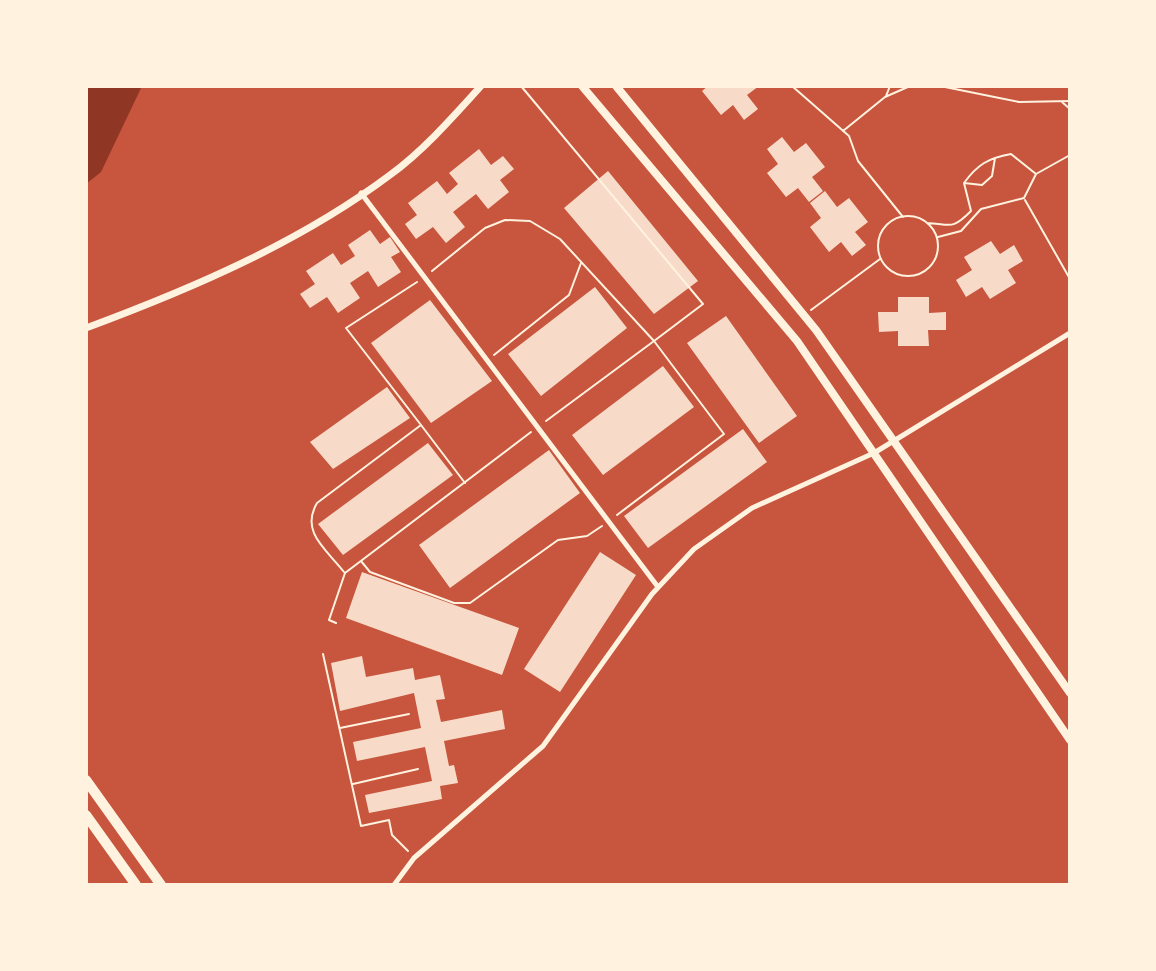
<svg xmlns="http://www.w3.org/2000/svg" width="1156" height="971" font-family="Raleway,sans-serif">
<rect width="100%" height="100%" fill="#c8553d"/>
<path fill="#8f3625" d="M86 86H142L101 172 86 184Z"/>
<path fill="#f7dbc8" d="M708 86H759L747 95 758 109 744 120 733 105 721 115 702 91Z
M782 137 794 152 806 143 825 167 812 177 823 191 809 202 798 188 786 197 767 173 778 164 767 149Z
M479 149 491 165 503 156 514 169 500 180 509 192 488 209 476 194 453 212 465 227 446 243 433 227 416 239 405 224 417 215 408 203 437 181 447 194 458 184 449 173Z
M608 171 698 281 654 314 564 208Z
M825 191 837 207 849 198 868 222 855 232 866 245 852 256 841 242 829 252 810 227 821 218 810 203Z
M370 230 380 244 390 237 400 252 391 257 401 272 378 287 368 271 350 283 360 298 338 313 327 297 310 308 300 294 315 284 306 271 333 253 341 265 355 256 348 245Z
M991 241 1000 254 1014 245 1023 261 1008 270 1016 283 990 299 982 287 966 297 956 280 972 270 964 257Z
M595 287 627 328 541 396 508 354Z
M898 297H929V313L946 312V330H928L929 346H898V331L879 332 878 312H898Z
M430 300 492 381 431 423 371 343Z
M726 316 797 416 759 443 687 343Z
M663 366 694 407 603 475 572 435Z
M387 387 410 418 333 469 310 442Z
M743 429 767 462 648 548 624 516Z
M428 443 453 475 343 555 318 524Z
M549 450 580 493 450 588 419 545Z
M600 552 636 575 560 692 524 669Z
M362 572 519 628 502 675 346 618Z
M362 656 366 677 413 668 415 680 440 675 445 699 436 700 441 722 502 710 505 729 444 741 449 766 454 765 458 783 440 786 442 799 369 813 365 795 432 781 425 747 357 761 353 742 421 728 414 693 340 711 331 663Z"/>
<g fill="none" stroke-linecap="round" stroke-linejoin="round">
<path stroke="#fff3e0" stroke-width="2" d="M792 86 849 136 858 161 903 217
M940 86 1019 102 1070 101
M886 96 890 86
M1062 102 1070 109
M843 131 885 97 910 86
M964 183 982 185 992 176 995 158
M1025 200 1070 279
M878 246a30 30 0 1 1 60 0a30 30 0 1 1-60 0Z
M927 223C951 224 951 231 971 211L964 183C977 165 988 158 1011 154L1036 174
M938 237 961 231 981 209 1024 198 1036 174 1070 155
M432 271 485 228 505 220 530 221 560 239 654 341 703 304 521 86
M417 282 346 328 421 425
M811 310 880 259
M494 355 569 295 581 263
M546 421 654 341 724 434 617 515
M361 561 370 572 454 603H470L558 540 587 536 602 526
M344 572C326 549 300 532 317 503L421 425 465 483
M336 623 329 620 345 573 531 432
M323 654 361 826 389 820 392 835 408 851
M340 728 409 714
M353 784 418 769"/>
<path stroke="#fff3e0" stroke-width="5" d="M361 193 658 587
M394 885 414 858 543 746 652 594 694 549 752 508 874 453 1070 333"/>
<path stroke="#fff3e0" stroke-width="7" d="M86 328C191 289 299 243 390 175 423 151 453 117 481 86"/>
<path stroke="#fff3e0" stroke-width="8" d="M582 86 797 341 1070 740
M616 86 816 330 1070 693"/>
<path stroke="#fff3e0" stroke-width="10" d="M86 780 161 885
M86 815 136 885"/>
</g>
<rect width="1156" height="971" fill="none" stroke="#fff3e0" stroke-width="176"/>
</svg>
